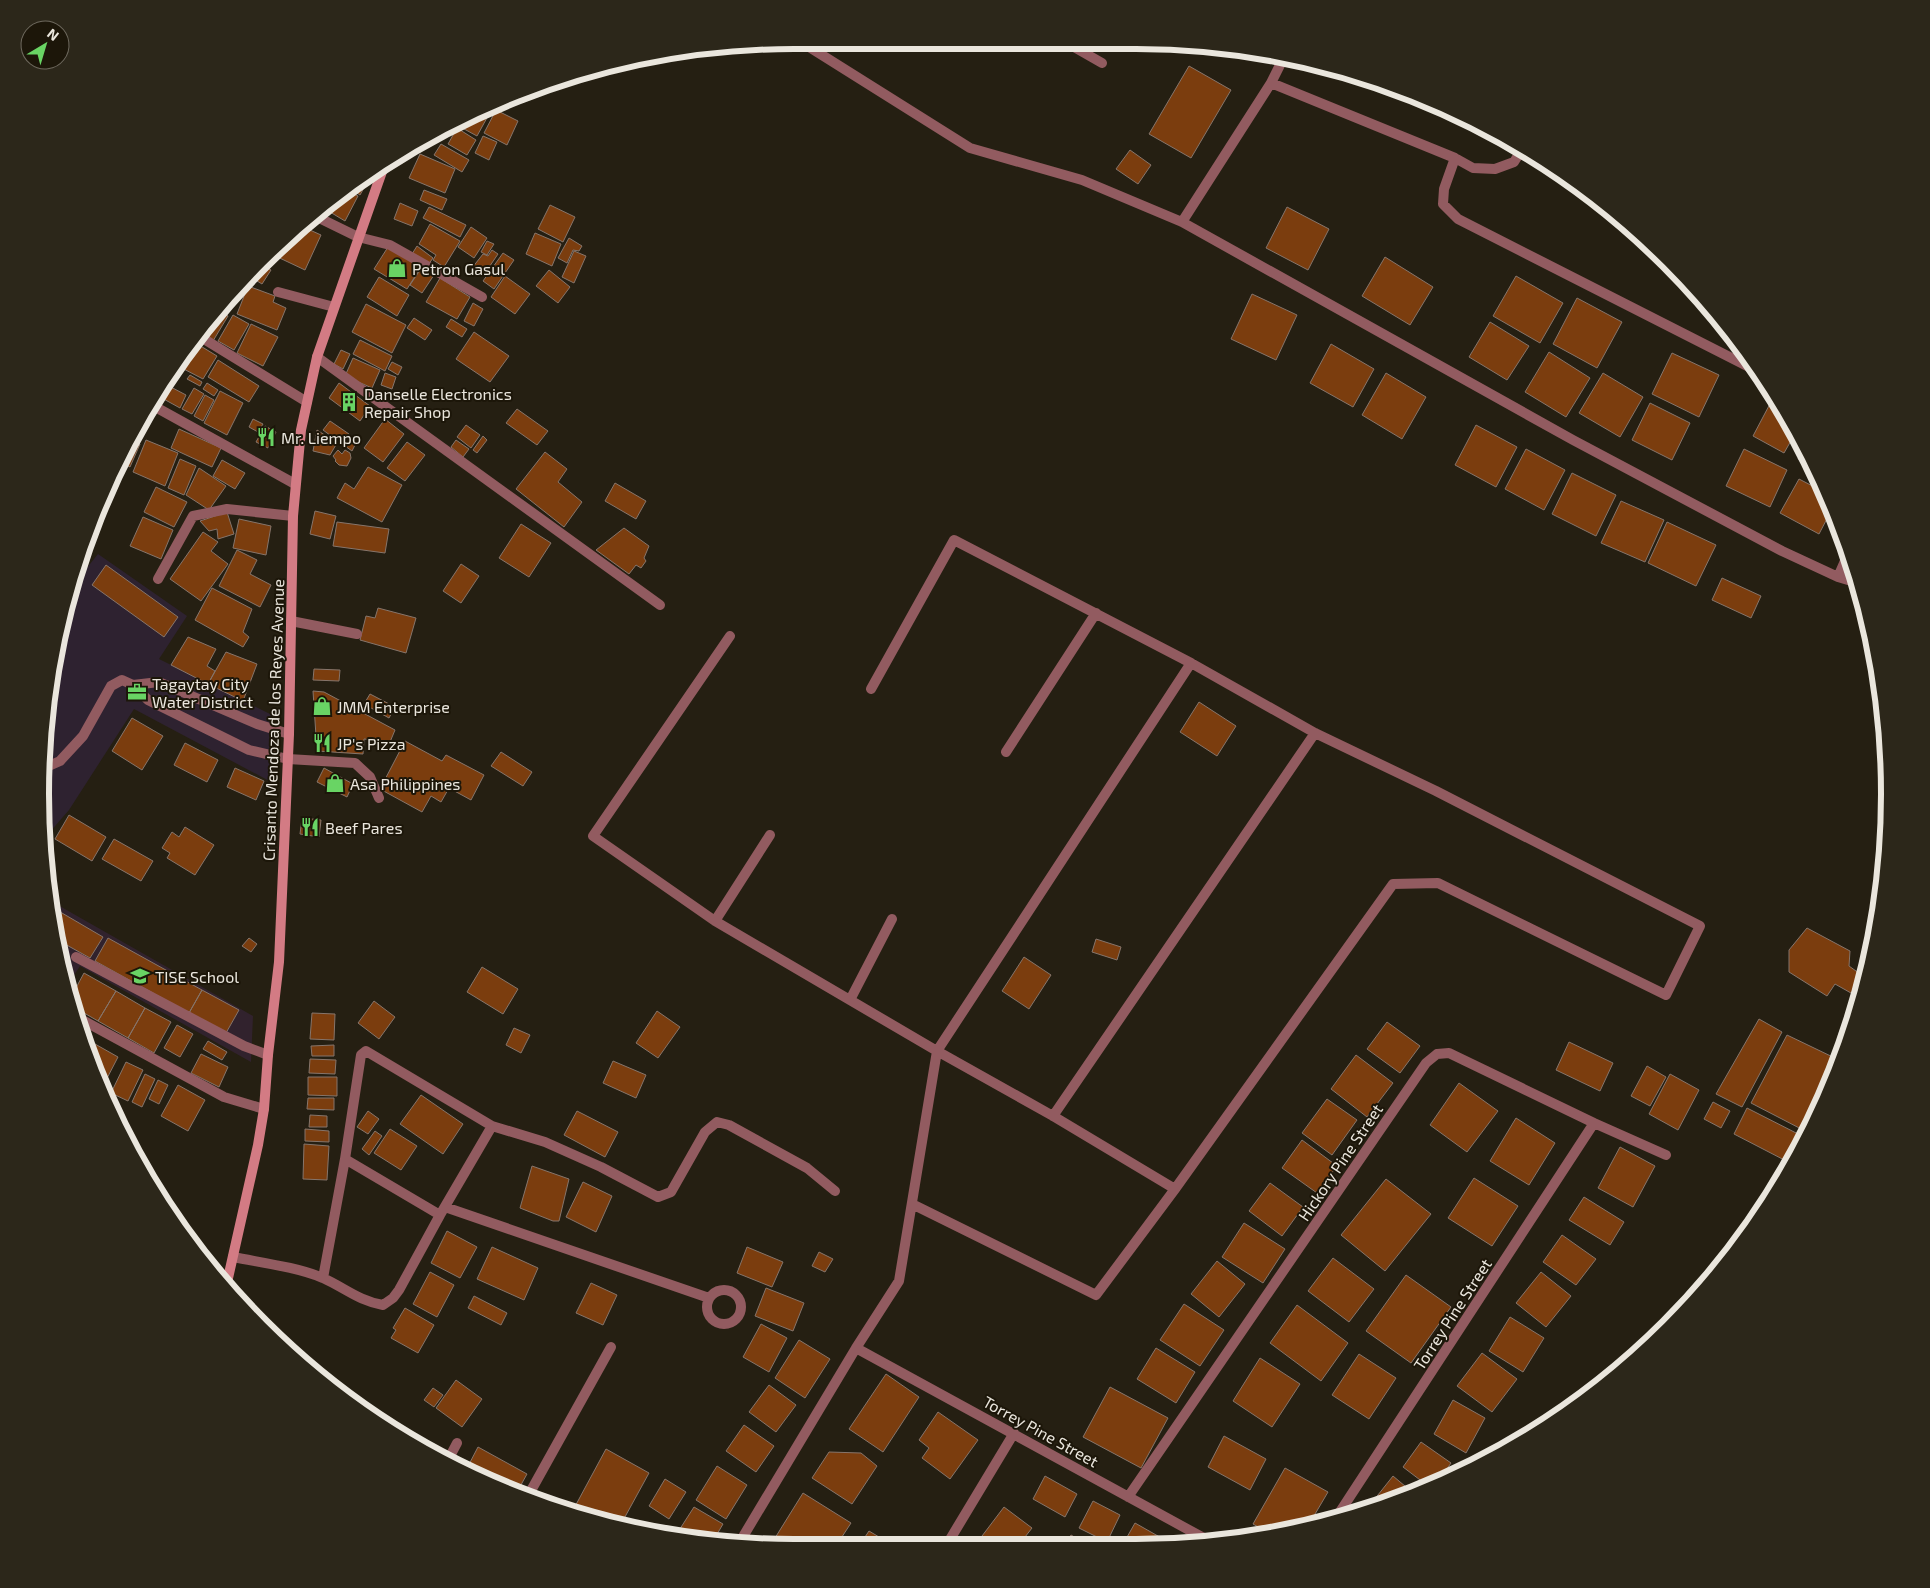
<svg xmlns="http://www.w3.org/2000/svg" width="1930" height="1588" font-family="'Exo 2',sans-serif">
<rect width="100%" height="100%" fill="#251f12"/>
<path fill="#2e2230" d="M98 554 187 616 159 659 274 716 275 784 134 709 69 810 42 841V744L55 647 70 589Z"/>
<path fill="#31222d" d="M49 900 253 1016 251 1062 80 966 67 986 54 941Z"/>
<path fill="#7b3d0e" stroke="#86756b" d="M1189 66 1231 90 1191 158 1149 134Z
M492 104 494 105 477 136 453 123Z
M496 110 518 121 507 145 484 133Z
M457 128 476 140 467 155 448 144Z
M483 136 497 142 489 160 475 153Z
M441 144 469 160 462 172 434 155Z
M1130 150 1151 165 1138 184 1116 169Z
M420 154 455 169 445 193 409 178Z
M366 175 370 177 360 195 348 187Z
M345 189 358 196 345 221 330 212 341 191Z
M424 190 447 199 442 210 420 200Z
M400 203 418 211 412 226 394 219Z
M550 205 575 217 563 242 538 229Z
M429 207 466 225 460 237 423 218Z
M1287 207 1329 229 1308 270 1266 248Z
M430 224 460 241 444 267 433 260 436 255 419 244Z
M301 226 321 235 305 270 269 253Z
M471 227 487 238 474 258 458 247Z
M535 233 561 244 552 266 526 254Z
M569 238 582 246 579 251 573 250 567 263 558 258Z
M487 241 494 244 487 255 481 252Z
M417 246 433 258 428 265 412 254Z
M388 247 421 267 407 289 374 269Z
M492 250 498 254 483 276 472 268 483 254 488 256Z
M574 251 586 256 574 283 562 277Z
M503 253 514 260 494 289 483 281Z
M1385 257 1433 287 1410 325 1362 296Z
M259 263 271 270 262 284 249 276Z
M422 267 434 275 422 293 410 285Z
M549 270 570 287 558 303 536 286Z
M505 276 530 294 515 314 491 297Z
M1516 276 1563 303 1540 343 1493 316Z
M379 277 409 295 397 316 367 297Z
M440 278 470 297 457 319 426 302Z
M248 286 275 296 273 302 286 308 277 330 237 314Z
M1252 294 1297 315 1276 360 1231 339Z
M1577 298 1622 322 1597 368 1553 344Z
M473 303 483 309 474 326 464 321Z
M366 304 406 325 392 353 352 332Z
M220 311 228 316 213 341 201 334Z
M233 315 249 324 234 350 218 341Z
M414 318 432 330 425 340 407 328Z
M451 319 467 329 462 337 446 327Z
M1490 322 1529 346 1507 380 1469 357Z
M251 324 278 337 263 366 237 353Z
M474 332 509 356 490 382 456 359Z
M360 340 392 356 385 371 353 354Z
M194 342 217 356 203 379 176 365Z
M1331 344 1374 369 1353 407 1310 383Z
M341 350 350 354 343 369 334 364Z
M1549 352 1590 378 1566 417 1525 392Z
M1672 353 1719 375 1699 417 1652 394Z
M353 358 380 370 372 388 345 376Z
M218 360 259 386 249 402 208 377Z
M392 362 402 367 398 375 388 369Z
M385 373 396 377 392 389 381 385Z
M1386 373 1426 397 1402 439 1362 415Z
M1603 373 1643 397 1620 437 1579 413Z
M190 375 202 382 200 386 187 379Z
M207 383 218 390 214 396 203 389Z
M339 383 370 406 360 421 329 398Z
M167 385 186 395 180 408 160 397Z
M194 388 204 394 192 414 182 409Z
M220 391 243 403 227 435 204 423Z
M205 395 214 400 203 421 194 416Z
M1772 400 1779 403 1796 432 1784 453 1753 436Z
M1650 403 1690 423 1672 460 1632 440Z
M517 409 548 431 537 445 506 423Z
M253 419 263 424 258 432 249 427Z
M385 419 404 434 383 462 364 448Z
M330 421 349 434 342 444 323 430Z
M466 425 480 435 471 448 457 437Z
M1476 425 1517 447 1496 487 1455 465Z
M265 426 276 432 268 448 256 442Z
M179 429 221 448 212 467 171 448Z
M317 430 337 443 330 455 313 451Z
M483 436 487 440 477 453 473 450Z
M130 439 140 444 130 467 117 461Z
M350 439 356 443 352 451 345 446Z
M146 440 178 453 165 486 133 472Z
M456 440 469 449 463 457 451 447Z
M407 442 425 455 405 481 387 468Z
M1804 446 1812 461 1815 467 1798 459Z
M1526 449 1565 470 1544 510 1505 489Z
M1744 449 1787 470 1770 507 1726 486Z
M338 450 342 454 345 450 350 453 351 458 347 466 339 465 335 461 336 460 333 456Z
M545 452 567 469 558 482 582 502 564 527 516 489Z
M180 459 196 466 184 495 168 488Z
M222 460 245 473 235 489 213 476Z
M368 467 402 485 382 522 337 498 345 483 354 489Z
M199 468 226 486 209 510 186 495Z
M1572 473 1616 495 1596 536 1552 514Z
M1799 479 1824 492 1831 511 1819 534 1780 513Z
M615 483 646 501 636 519 605 501Z
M156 487 187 502 174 527 144 512Z
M1621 501 1664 520 1645 562 1601 543Z
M315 511 336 516 330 539 310 534Z
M227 512 234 534 218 539 217 529 209 531 200 521Z
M143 517 173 530 161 559 130 546Z
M239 519 271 526 266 555 233 548Z
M337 522 389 529 385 553 333 546Z
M1667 522 1716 545 1696 586 1648 563Z
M521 524 551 543 529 577 499 558Z
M624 528 649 546 644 558 646 561 641 568 636 565 629 574 596 550Z
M203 532 218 542 211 551 228 564 201 601 170 579Z
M237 550 257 560 250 574 271 585 260 607 219 586Z
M461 564 479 576 461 603 443 591Z
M106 565 178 617 164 637 92 585Z
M1722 578 1761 596 1751 618 1712 600Z
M212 588 252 609 243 632 249 637 243 647 195 620Z
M378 608 416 618 406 653 360 640 366 616 375 618Z
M188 637 216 649 207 666 215 671 208 684 171 665Z
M226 652 257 664 243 701 208 684Z
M314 669 340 670 339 681 313 680Z
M313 691 324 692 395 730 390 742 364 739 363 754 317 751Z
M370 694 395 707 389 718 364 704Z
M1199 702 1236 726 1217 756 1180 732Z
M132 718 163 736 142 770 112 751Z
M405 741 442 761 446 755 484 775 471 800 449 788 441 802 431 796 422 812 380 789Z
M185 743 218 760 207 782 174 765Z
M501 752 532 772 523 786 491 766Z
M235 768 264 781 256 800 227 787Z
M324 768 353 784 347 797 317 782Z
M69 815 106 837 92 861 55 839Z
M302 818 321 820 319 837 300 834Z
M185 827 214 845 195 875 167 858 170 853 162 848 172 832 179 837Z
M114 839 153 861 141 881 102 859Z
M50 906 103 937 90 958 54 938Z
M1807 928 1850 951 1849 966 1863 976 1851 993 1835 984 1827 996 1789 972V950Z
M108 938 202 990 189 1013 95 961Z
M249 938 257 944 251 952 242 946Z
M1096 939 1121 947 1117 960 1092 952Z
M57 949 67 955 61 965Z
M1024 957 1051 975 1029 1009 1002 991Z
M482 967 518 989 503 1014 467 992Z
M84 973 116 991 98 1021 72 1006 70 999Z
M202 990 239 1010 226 1033 189 1013Z
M116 991 145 1008 128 1038 98 1021Z
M374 1001 395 1017 379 1039 358 1023Z
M145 1008 171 1022 154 1053 128 1038Z
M657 1011 680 1027 658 1058 636 1043Z
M312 1013 335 1014 334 1040 310 1039Z
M1759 1019 1782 1032 1742 1107 1716 1094Z
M1387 1022 1420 1046 1400 1073 1367 1049Z
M177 1025 193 1034 180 1057 164 1048Z
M514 1028 530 1035 521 1053 506 1045Z
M1787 1035 1839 1060 1807 1132 1751 1103Z
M81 1040 91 1044 87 1053Z
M208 1041 227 1052 222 1060 203 1049Z
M1569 1042 1613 1063 1600 1091 1556 1070Z
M95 1044 118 1057 103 1086 100 1084 88 1056Z
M334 1045V1056H312L311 1046Z
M201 1054 228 1067 219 1087 191 1073Z
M1356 1055 1393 1083 1367 1117 1331 1089Z
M310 1059 336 1060 335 1074 309 1073Z
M613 1061 646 1075 636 1098 603 1083Z
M126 1062 143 1070 128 1101 111 1093Z
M1647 1066 1666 1077 1650 1106 1631 1096Z
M145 1074 155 1079 142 1107 132 1102Z
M1670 1074 1699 1090 1678 1130 1649 1114Z
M308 1077H337V1096L308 1095Z
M158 1080 168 1085 159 1104 149 1099Z
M1459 1083 1498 1111 1467 1152 1430 1125Z
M178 1085 205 1100 188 1131 161 1116Z
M421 1095 463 1124 443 1154 400 1124Z
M308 1098H334V1110L307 1109Z
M1327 1099 1357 1120 1332 1155 1302 1133Z
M1713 1102 1730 1111 1721 1128 1704 1119Z
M1747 1108 1804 1137 1792 1164 1734 1134Z
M368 1111 379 1119 368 1134 357 1127Z
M577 1111 618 1132 605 1157 564 1135Z
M310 1115 327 1116V1127H309Z
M1516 1118 1555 1143 1529 1185 1490 1161Z
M305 1129 329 1131V1142L305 1141Z
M390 1129 417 1146 401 1170 374 1153Z
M375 1131 382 1136 369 1155 362 1149Z
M1302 1140 1337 1166 1317 1193 1282 1168Z
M304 1144 329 1146 327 1180 303 1179Z
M1620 1147 1655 1166 1633 1207 1598 1188Z
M532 1166 569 1179 559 1221H553L520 1208Z
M1474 1178 1518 1206 1492 1246 1448 1218Z
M1386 1179 1431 1214 1385 1271 1341 1235Z
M583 1182 612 1196 596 1232 566 1217Z
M1270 1183 1303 1207 1282 1236 1249 1211Z
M1584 1197 1624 1222 1610 1245 1569 1220Z
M1244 1223 1285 1249 1263 1283 1222 1257Z
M447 1231 477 1247 460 1278 431 1263Z
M1562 1235 1596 1259 1576 1285 1543 1262Z
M492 1247 538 1268 524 1300 477 1279Z
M747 1247 783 1262 772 1287 737 1273Z
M819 1252 833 1259 825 1272 812 1266Z
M1333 1258 1374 1289 1349 1322 1308 1291Z
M1217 1261 1245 1284 1219 1317 1191 1294Z
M430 1272 454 1285 437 1317 413 1304Z
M1541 1272 1571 1296 1546 1327 1516 1303Z
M1406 1275 1451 1307 1411 1363 1366 1331Z
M591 1283 617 1295 603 1325 576 1313Z
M766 1288 804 1303 793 1331 755 1316Z
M474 1296 507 1313 501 1325 468 1308Z
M1184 1304 1224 1330 1200 1366 1160 1340Z
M1297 1305 1348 1343 1321 1381 1270 1343Z
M405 1308 434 1325 418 1353 391 1338 396 1330 393 1328Z
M1510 1317 1544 1338 1523 1372 1489 1351Z
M761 1324 787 1338 769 1372 743 1357Z
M799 1340 830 1359 805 1398 775 1378Z
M1156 1348 1195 1372 1176 1403 1137 1379Z
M1482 1353 1517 1379 1492 1412 1457 1386Z
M1359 1354 1396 1378 1369 1419 1332 1395Z
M1260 1358 1300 1384 1272 1427 1233 1401Z
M886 1374 919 1397 883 1452 849 1429Z
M456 1380 482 1399 462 1427 436 1408Z
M769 1385 796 1405 776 1432 749 1412Z
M1110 1387 1168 1418 1141 1468 1083 1437Z
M433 1388 443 1395 434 1407 424 1400Z
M1453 1400 1485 1418 1466 1453 1434 1434Z
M938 1412 978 1440 950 1479 922 1458 929 1448 919 1440Z
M744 1425 774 1446 756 1472 726 1451Z
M1224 1436 1266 1459 1250 1490 1208 1467Z
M1421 1442 1451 1463 1438 1482 1428 1486 1403 1467Z
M478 1447 527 1474 517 1492 465 1472Z
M606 1449 649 1473 620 1526 599 1522 572 1512Z
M829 1452 861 1453 877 1466 852 1504 812 1478Z
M717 1466 747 1485 726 1519 696 1500Z
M1285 1468 1328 1492 1308 1526 1269 1533 1253 1524Z
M1045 1476 1077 1494 1065 1517 1033 1499Z
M1393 1476 1412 1492 1373 1507 1370 1505Z
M665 1479 686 1492 669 1519 649 1506Z
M803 1493 851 1523 836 1546H788L775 1538Z
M1093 1501 1120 1515 1107 1542 1079 1528Z
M694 1507 723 1524 713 1541 676 1535Z
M1004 1507 1032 1528 1018 1546H996L982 1536Z
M1135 1523 1165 1540 1161 1546H1122Z
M869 1531 894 1546H859Z
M1071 1535 1090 1546H1064Z"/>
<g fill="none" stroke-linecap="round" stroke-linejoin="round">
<path stroke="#925b60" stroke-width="10" d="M278 292 334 307
M291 621 357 634
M133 685 159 682 257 724 289 734
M42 769 60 761 83 736 111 686 122 680 133 685 148 700 249 750 288 759 355 763 370 777 379 798
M76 957 244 1046 268 1055
M75 1016 224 1097 264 1109"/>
<path stroke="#925b60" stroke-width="10" d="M1067 43 1102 63
M806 45 970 148 1082 180 1182 222 1573 440 1782 551 1838 577 1858 583
M1271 83 1455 158 1473 168 1495 169 1514 162 1522 149
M1455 158 1444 189 1443 204 1458 219 1761 373
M313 215 358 237 390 245 482 297
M1182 222 1271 83 1285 55
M199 336 307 402
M317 357 660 605
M150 404 295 484
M1838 577 1848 554
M158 579 193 516 227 509 293 516
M730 636 593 836 715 921 937 1051 1053 1116 1175 1189
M871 689 954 540 1191 663 1315 733 1436 791 1700 926 1666 995 1438 883 1393 884 1175 1189 1096 1295 912 1204
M1006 752 1096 613
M715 921 770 835
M850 1000 892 919
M1053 1116 1315 733
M345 1159 440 1215
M445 1207 709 1298
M233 1257C263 1263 296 1267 323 1278 345 1288 359 1301 383 1305L393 1298 399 1290 440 1215 492 1126
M323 1278 345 1159 361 1055 366 1051 492 1126 545 1142 601 1167 658 1197 671 1192 705 1132 717 1122 729 1125 807 1168 835 1191
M707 1307a17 17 0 1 1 34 0a17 17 0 1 1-34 0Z
M856 1348 1211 1542
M447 1462 457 1443
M528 1496 611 1347
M1128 1497 1426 1063 1437 1054 1449 1053 1594 1123 1666 1155
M1334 1521 1594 1123
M738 1545 856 1348 899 1281 937 1051 1191 663
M946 1546 1014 1433"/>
<path stroke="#d37b84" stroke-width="10" d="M226 1287 258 1145 264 1109 268 1055 279 962 289 734 293 516 301 430 317 357 385 163"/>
</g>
<defs>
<g id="shop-bare" transform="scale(1.5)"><path d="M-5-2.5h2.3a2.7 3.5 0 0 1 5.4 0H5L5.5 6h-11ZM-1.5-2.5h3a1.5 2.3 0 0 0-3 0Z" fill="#69d464" stroke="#1c1609" stroke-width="2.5" paint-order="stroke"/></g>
<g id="building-bare" transform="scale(1.5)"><path d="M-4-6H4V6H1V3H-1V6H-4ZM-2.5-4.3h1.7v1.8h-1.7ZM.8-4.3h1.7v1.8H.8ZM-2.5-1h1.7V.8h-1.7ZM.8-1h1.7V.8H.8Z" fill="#69d464" stroke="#1c1609" stroke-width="2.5" paint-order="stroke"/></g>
<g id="restaurant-bare" transform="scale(1.5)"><path d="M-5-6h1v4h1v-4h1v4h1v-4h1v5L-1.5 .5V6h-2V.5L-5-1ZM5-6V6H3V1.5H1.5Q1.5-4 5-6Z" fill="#69d464" stroke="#1c1609" stroke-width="2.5" paint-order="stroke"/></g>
<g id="office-bare" transform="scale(1.5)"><path d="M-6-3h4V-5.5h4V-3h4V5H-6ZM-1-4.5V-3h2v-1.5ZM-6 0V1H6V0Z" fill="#69d464" stroke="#1c1609" stroke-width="2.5" paint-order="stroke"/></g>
<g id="school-bare" transform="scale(1.5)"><path d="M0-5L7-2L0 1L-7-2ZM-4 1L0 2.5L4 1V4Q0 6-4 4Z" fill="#69d464" stroke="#1c1609" stroke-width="2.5" paint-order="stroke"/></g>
</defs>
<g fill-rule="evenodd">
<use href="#shop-bare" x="397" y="268"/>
<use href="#building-bare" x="349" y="402"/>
<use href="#restaurant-bare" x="266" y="437"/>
<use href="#office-bare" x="137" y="692"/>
<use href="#shop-bare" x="322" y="706"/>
<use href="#restaurant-bare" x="322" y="743"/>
<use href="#shop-bare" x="335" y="783"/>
<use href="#restaurant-bare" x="310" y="827"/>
<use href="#school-bare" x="140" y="976"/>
</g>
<g text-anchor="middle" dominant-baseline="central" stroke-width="4" stroke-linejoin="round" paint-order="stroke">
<g font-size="16" fill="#eae6dd" stroke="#1c1609" text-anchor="start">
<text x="412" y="268">Petron Gasul</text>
<text x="364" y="393">Danselle Electronics<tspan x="364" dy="18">Repair Shop</tspan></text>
<text x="281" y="437">Mr. Liempo</text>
<text x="152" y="683">Tagaytay City<tspan x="152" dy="18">Water District</tspan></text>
<text x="337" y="706">JMM Enterprise</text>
<text x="337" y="743">JP's Pizza</text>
<text x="350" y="783">Asa Philippines</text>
<text x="325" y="827">Beef Pares</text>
<text x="155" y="976">TISE School</text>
</g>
<g font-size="16" fill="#eae6dd" stroke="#1c1609">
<text transform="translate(273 720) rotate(-88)">Crisanto Mendoza de los Reyes Avenue</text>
<text transform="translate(1340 1162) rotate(-56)">Hickory Pine Street</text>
<text transform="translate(1452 1314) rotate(-57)">Torrey Pine Street</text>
<text transform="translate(1041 1431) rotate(29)">Torrey Pine Street</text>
</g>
</g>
<path d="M0 0H1930V1588H0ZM794 49H1136A745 745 0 0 1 1881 794V794A745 745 0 0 1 1136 1539H794A745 745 0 0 1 49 794V794A745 745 0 0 1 794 49Z" fill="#2c271a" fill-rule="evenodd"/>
<path fill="none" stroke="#eae6dd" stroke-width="6" d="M794 49H1136A745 745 0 0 1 1881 794V794A745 745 0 0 1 1136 1539H794A745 745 0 0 1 49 794V794A745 745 0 0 1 794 49Z"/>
<g transform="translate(45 45) rotate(38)"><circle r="24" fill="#1c1609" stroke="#6e695e"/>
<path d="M0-4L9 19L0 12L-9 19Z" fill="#69d464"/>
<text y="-8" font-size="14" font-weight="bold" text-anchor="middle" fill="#eae6dd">N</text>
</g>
</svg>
